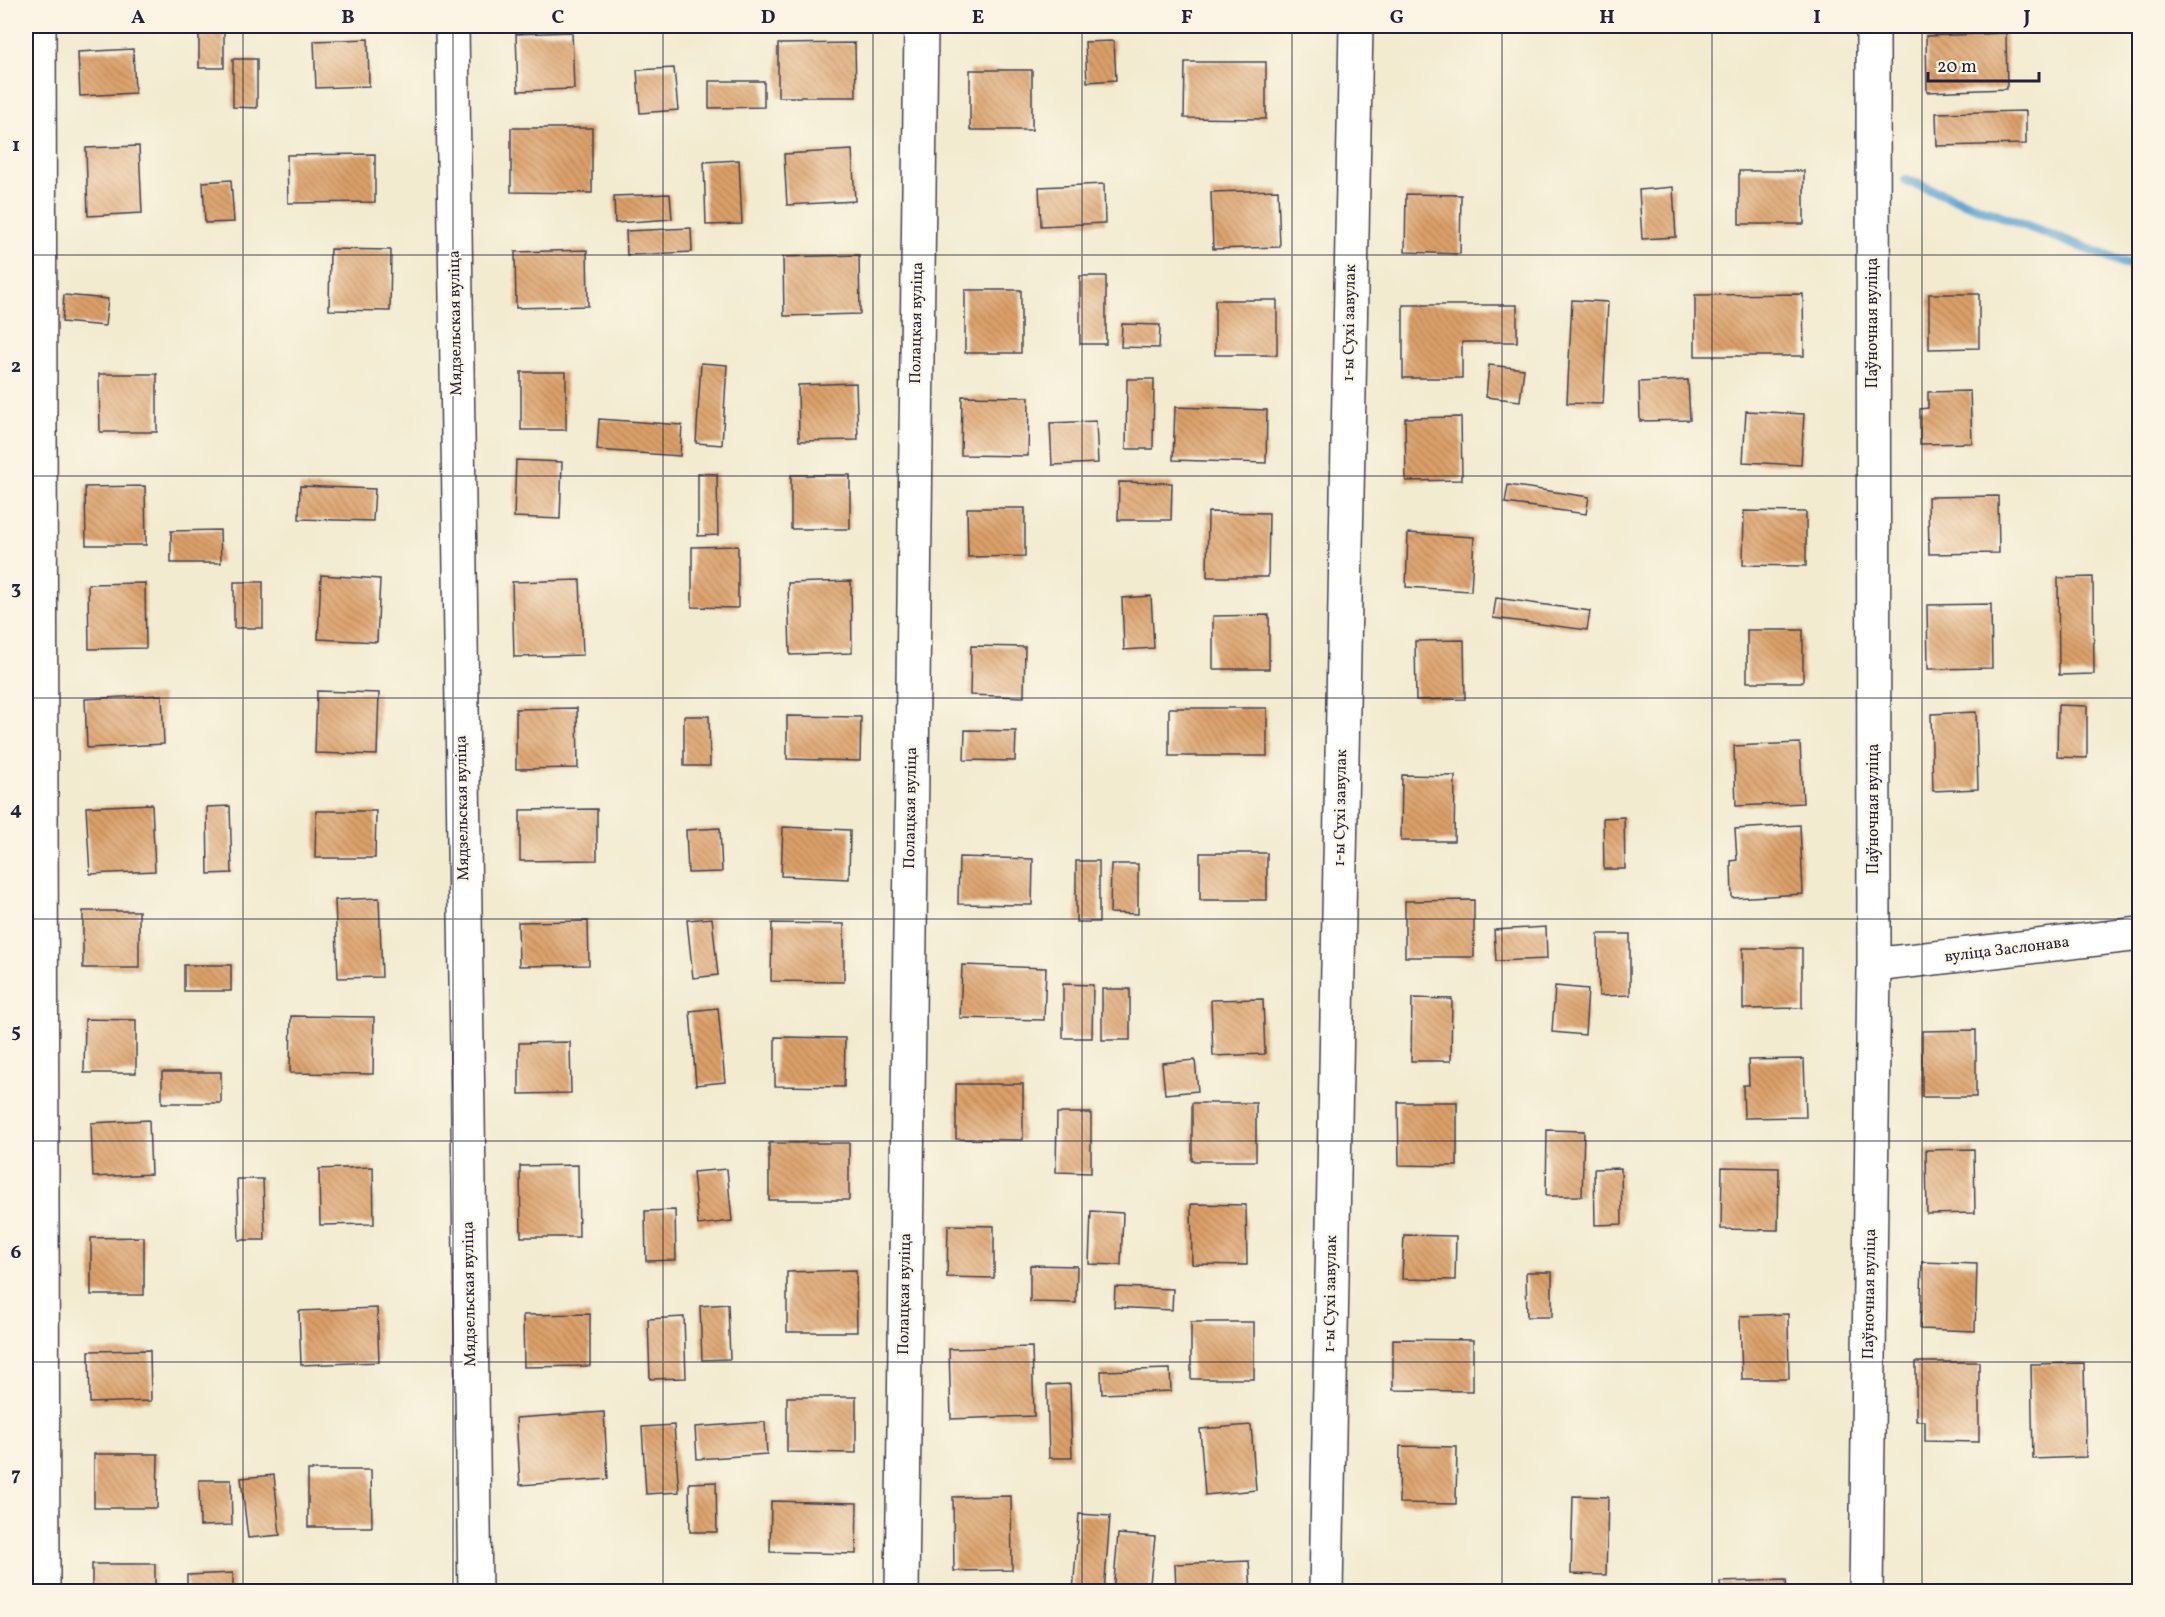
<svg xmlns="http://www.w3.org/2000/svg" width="2165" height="1617" font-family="Vollkorn,serif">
<defs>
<pattern id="building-back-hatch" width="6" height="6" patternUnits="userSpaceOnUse" patternTransform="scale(1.5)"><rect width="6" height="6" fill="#dca069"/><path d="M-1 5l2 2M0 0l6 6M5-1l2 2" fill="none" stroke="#b28258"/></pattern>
</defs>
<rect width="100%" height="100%" fill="#fcf5e5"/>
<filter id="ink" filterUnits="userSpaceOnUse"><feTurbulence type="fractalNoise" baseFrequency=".0167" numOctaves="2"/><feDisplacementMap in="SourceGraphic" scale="12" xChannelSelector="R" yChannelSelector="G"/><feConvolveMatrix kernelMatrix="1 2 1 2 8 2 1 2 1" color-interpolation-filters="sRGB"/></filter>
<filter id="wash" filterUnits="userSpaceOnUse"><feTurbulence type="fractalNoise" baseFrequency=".008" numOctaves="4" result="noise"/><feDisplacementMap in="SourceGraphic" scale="24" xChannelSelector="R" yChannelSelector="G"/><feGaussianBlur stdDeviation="1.35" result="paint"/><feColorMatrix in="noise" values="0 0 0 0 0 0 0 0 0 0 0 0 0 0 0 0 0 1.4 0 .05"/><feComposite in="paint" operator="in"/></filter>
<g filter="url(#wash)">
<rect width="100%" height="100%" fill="#f2ebd0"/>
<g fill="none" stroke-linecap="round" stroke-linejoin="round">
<path stroke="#57a1cf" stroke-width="10" d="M1906 180 2140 269"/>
</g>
<g id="blocks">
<path fill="url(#building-back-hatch)" d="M199 26H224V68H199Z
M572 32 574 89 518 91 516 34Z
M2006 33 2007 89 1927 92 1926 36Z
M368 39 369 86 316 88 314 41Z
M1114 41 1116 80 1087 82 1085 42Z
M855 43 856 97H778V44Z
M133 49 135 93 80 96 78 52Z
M233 59H257V108L233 107Z
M1185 62H1266V119L1184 118Z
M674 68 678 110 640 113 637 70Z
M970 70H1032V130H970Z
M709 81H764V107L709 108Z
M2026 111V144L1937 146 1936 113Z
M511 128H592V193L511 192Z
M139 146 142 213 88 216 86 148Z
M852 150 855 201 787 205 784 154Z
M375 154V202L288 203 287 155Z
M739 160 742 224 706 225 704 162Z
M1739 171H1804V224H1739Z
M231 180 234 222 205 223 203 182Z
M1104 184 1105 223 1041 226 1039 187Z
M1673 187 1676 237 1642 239 1639 190Z
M1278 190 1280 247 1213 249 1211 192Z
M670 194 672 219 615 223 614 196Z
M1406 194 1461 195 1460 254 1405 252Z
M691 228 692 252 627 255 626 231Z
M330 249 391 250 390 311 329 310Z
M587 250 588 306 516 308 515 252Z
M859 255 860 314 784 316 783 257Z
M1080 276H1106V344H1080Z
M965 290H1021V353H965Z
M1803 294 1804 356H1695V295Z
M1929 294H1979V348L1929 349Z
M64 295 108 299 105 326 62 322Z
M1215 300H1277V355H1215Z
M1572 300 1608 302 1603 404 1567 403Z
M1403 305H1517V342H1462V378H1403Z
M1122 324 1160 325 1159 348 1121 347Z
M701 363 727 365 722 445 696 443Z
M1489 365 1524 369 1520 401 1486 397Z
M521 372H566V430H521Z
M99 374H157V432H100Z
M1127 379H1154L1153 449H1126Z
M1688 380 1690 420 1640 421 1639 382Z
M856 383 858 440 799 441 798 385Z
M1970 391 1972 443 1920 444V409L1928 408V392Z
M962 396 1029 397 1028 456 961 455Z
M1175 407 1267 410 1266 463 1173 460Z
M1746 411 1804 414 1801 465 1743 462Z
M1461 417 1462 480 1406 481 1405 418Z
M599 419 682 425 680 456 597 450Z
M1096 421 1098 463 1052 465 1050 423Z
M516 460 562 462 560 519 514 517Z
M698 473 717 474 718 535 698 536Z
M791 475H850V529H791Z
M1119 482 1172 483 1171 520H1118Z
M1508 485 1589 497 1586 514 1505 503Z
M145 486 146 545H86L85 487Z
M300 486 375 489 373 521 299 519Z
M1998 496 1999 553 1929 554 1928 497Z
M967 508H1025V556L968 557Z
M1744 511 1806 512V566L1743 565Z
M1208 512 1269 513 1268 577H1207Z
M220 530 221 563H171V531Z
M1408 533 1474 537 1471 591 1406 587Z
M738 546V608L692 607V547Z
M321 575 380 579 377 642 318 639Z
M2093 577 2094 674 2059 675 2058 578Z
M580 580 583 655 514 657 512 582Z
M851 581 852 653 790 655 788 583Z
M234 582H263V628H234Z
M145 583 146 648 89 649 88 584Z
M1151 596 1154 648 1124 650 1122 598Z
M1496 598 1590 611 1587 630 1493 618Z
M1991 604 1992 668 1928 669 1927 605Z
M1269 615V669H1213V616Z
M1747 630H1803V682H1747Z
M1464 640 1465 699 1416 700 1415 641Z
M971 646 1025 647 1024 697 970 695Z
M317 691 379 693 377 755 315 753Z
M162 695 164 744 87 748 85 699Z
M2058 705 2087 706V758L2057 757Z
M577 708 578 768 516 769V709Z
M1169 708H1267V756H1169Z
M1976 712 1978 789 1933 791 1931 714Z
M684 716H709L710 766H684Z
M787 716 861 717 860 761 787 759Z
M965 730 1016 731 1015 761 964 760Z
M1800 743 1803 803 1736 806 1734 746Z
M1402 775 1455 776 1454 841H1401Z
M152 804 155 871 90 874 86 807Z
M230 806 232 873 208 874 207 807Z
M597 809V860L520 861V810Z
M316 811H376L375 858H315Z
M1624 817 1625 869H1604L1603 818Z
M1800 825 1803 894 1732 898 1731 861 1737 860 1735 829Z
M783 827 850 830 849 879 781 876Z
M720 828 722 872 688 873 686 830Z
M1200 853H1267V900H1200Z
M959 857 1033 859 1032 905 958 904Z
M1076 861H1099V922H1076Z
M1111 864H1138V914L1110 913Z
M379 898 382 977 338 978 335 900Z
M1474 900V957H1405V901Z
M83 911H139V968H83Z
M712 918 718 975 693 978 687 920Z
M588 921 589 965 519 966 518 922Z
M772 923 844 924V982L771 981Z
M1546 927 1547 959 1496 961 1494 930Z
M1598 934H1630V995L1599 996Z
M1743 948H1802V1008L1743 1009Z
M184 965H231V991H184Z
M962 965 1046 968 1044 1020 960 1018Z
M1063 984 1093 985 1092 1038H1063Z
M1555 986 1588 989 1585 1035 1552 1032Z
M1102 989H1130V1040H1102Z
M1412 998 1452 999 1451 1061H1411Z
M1263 999 1265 1054 1213 1056 1211 1000Z
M718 1008 725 1082 696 1085 690 1011Z
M291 1016 374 1017 373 1074 290 1073Z
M85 1019 136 1020V1073H84Z
M1976 1030V1097H1922V1031Z
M775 1037 845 1038 844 1087 775 1086Z
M570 1042 571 1093 519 1094V1043Z
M1804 1059 1806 1117 1744 1118 1743 1085H1749L1748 1060Z
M1195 1060 1198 1091 1165 1094 1162 1063Z
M162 1072H221V1103H162Z
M956 1084H1023V1140L956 1139Z
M1398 1102H1457V1166L1399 1165Z
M1192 1103H1256V1161H1192Z
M1057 1113H1091V1173L1056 1172Z
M149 1120 151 1174 93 1177 91 1123Z
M1547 1130 1584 1131 1582 1196H1546Z
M769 1143H849V1200H769Z
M1974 1149 1975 1213 1927 1214 1926 1150Z
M578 1165 579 1237H521L520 1166Z
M373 1167 374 1224 320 1225 319 1169Z
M1722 1167 1779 1168 1778 1230 1721 1229Z
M1621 1168 1622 1224 1595 1225 1594 1169Z
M727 1169 732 1221 698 1225 693 1172Z
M237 1179H263L265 1240H239Z
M1191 1204 1246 1205 1247 1265 1192 1264Z
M675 1210 676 1260 646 1261 645 1211Z
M1091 1211 1123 1213 1121 1265 1089 1264Z
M948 1225 994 1226V1278L947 1277Z
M1404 1235 1456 1236 1455 1280 1402 1279Z
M144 1237V1295H91V1238Z
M1922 1262 1977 1264 1975 1331 1920 1329Z
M1030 1265 1077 1266 1076 1303 1030 1302Z
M856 1270 857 1332H787V1272Z
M1526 1272H1552V1317H1527Z
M1115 1287 1173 1289 1172 1310 1114 1307Z
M728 1304 730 1359 702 1360 700 1306Z
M377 1308 379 1362 301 1365 299 1311Z
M590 1314V1366L524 1367 523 1315Z
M1788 1314 1789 1379H1742L1740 1316Z
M684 1317 686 1378 650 1379 648 1319Z
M1191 1322H1254V1379H1191Z
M1393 1339 1473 1340V1391L1393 1390Z
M1032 1347 1034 1416 951 1419 949 1349Z
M150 1350 151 1401 90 1403 89 1351Z
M1916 1362H1979V1442L1925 1441V1421H1916Z
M2084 1363 2086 1457 2033 1459 2031 1364Z
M1170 1369 1171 1391 1102 1394 1101 1371Z
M1070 1384 1072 1458H1049L1047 1385Z
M787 1397H856V1453L787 1452Z
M604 1412 608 1479 520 1485 516 1418Z
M765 1422 767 1454 697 1459 695 1427Z
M674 1425 679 1492 646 1494 642 1427Z
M1251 1425 1256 1490 1205 1495 1200 1429Z
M1400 1446 1457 1447 1456 1504 1399 1503Z
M94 1454H158L157 1508H94Z
M308 1470H371L372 1527H308Z
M274 1475 280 1535 248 1538 241 1478Z
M199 1480H231L232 1525 200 1526Z
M716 1482 717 1532H690L689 1483Z
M1011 1496 1012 1570 954 1571 953 1497Z
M1573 1496 1608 1497 1606 1575 1571 1574Z
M771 1501 857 1503 856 1554 770 1552Z
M1079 1514 1110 1516 1104 1592H1073Z
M1118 1534 1155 1537 1149 1592H1113Z
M1249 1561 1251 1592H1176L1175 1564Z
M92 1564H155V1592H92Z
M233 1573V1592H187V1575Z
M1786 1580 1787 1592H1721L1720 1582Z"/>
</g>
</g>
<g filter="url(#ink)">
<use href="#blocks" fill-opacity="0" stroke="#414051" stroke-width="1.5"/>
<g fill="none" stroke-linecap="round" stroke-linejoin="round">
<g stroke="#414051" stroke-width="36">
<path id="minor" d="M39 26 43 1592
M452 26 475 1592
M1874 965 2140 934
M902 1592 921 26
M1326 1592 1356 26
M1866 1592 1874 965 1873 26"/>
</g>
<use href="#minor" stroke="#fff" stroke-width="33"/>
</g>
</g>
<path fill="none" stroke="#22223b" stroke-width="1.5" stroke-opacity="0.55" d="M243 26V1592M453 26V1592M663 26V1592M873 26V1592M1082 26V1592M1292 26V1592M1502 26V1592M1712 26V1592M1922 26V1592M26 255H2140M26 476H2140M26 698H2140M26 919H2140M26 1141H2140M26 1362H2140"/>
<g text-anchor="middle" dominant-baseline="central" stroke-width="4.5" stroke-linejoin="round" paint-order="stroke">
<g font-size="16" fill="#22223b" stroke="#fcf5e5">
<text transform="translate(456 323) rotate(-91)">Мядзельская вуліца</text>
<text transform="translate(917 323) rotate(-89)">Полацкая вуліца</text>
<text transform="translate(1350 323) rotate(-89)">1-ы Сухі завулак</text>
<text transform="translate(1873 323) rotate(-90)">Паўночная вуліца</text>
<text transform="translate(463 808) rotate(-91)">Мядзельская вуліца</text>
<text transform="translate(911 808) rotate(-89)">Полацкая вуліца</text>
<text transform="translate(1341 808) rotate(-89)">1-ы Сухі завулак</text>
<text transform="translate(1874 809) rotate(-90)">Паўночная вуліца</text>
<text transform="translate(2007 950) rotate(-7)">вуліца Заслонава</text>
<text transform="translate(470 1294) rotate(-91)">Мядзельская вуліца</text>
<text transform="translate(905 1294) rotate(-89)">Полацкая вуліца</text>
<text transform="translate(1331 1294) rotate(-89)">1-ы Сухі завулак</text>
<text transform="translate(1870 1294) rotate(-89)">Паўночная вуліца</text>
</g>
</g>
<rect width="2165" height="1617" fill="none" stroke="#fcf5e5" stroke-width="66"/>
<path d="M1928 72v9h111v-9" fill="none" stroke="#22223b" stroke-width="3"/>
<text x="1937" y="72" font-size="18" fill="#22223b" stroke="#fcf5e5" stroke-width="4.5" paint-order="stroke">20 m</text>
<rect x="33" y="33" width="2099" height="1551" fill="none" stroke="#22223b" stroke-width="2"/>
<g font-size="20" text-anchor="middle" font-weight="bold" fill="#22223b">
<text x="138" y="23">A</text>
<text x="348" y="23">B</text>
<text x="558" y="23">C</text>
<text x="768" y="23">D</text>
<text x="978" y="23">E</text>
<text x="1187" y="23">F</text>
<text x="1397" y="23">G</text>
<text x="1607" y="23">H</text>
<text x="1817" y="23">I</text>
<text x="2027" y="23">J</text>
<text x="16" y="151">1</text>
<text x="16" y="372">2</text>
<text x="16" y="594">3</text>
<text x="16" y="815">4</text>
<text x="16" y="1037">5</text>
<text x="16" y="1258">6</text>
<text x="16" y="1480">7</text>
</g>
</svg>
